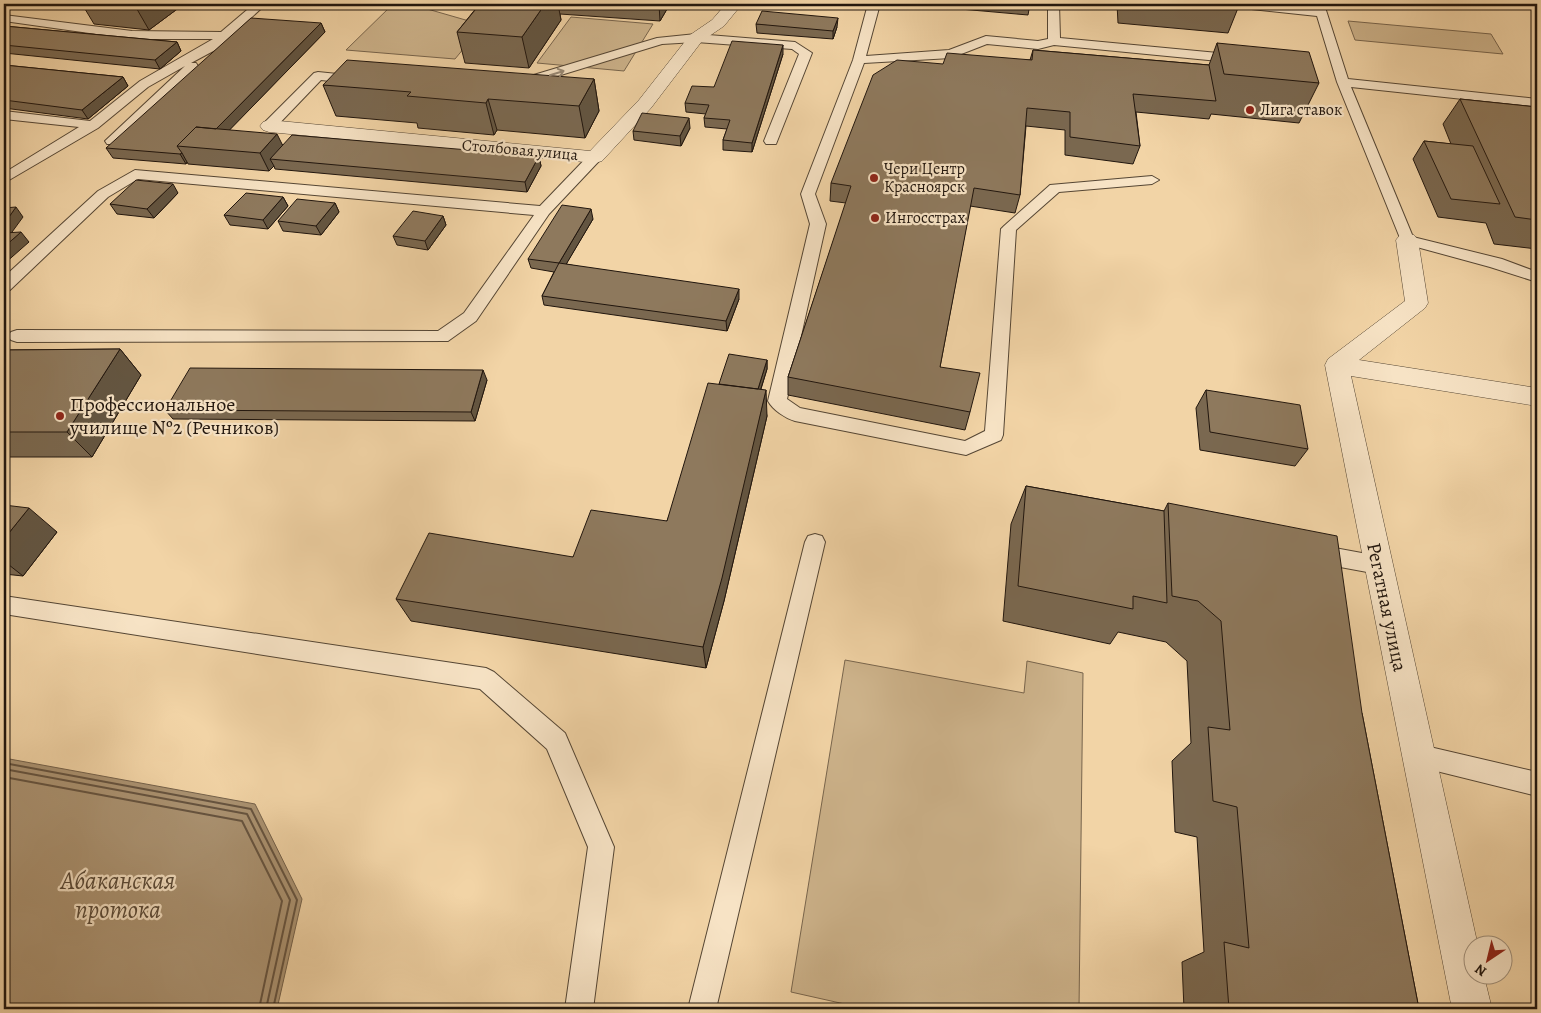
<svg xmlns="http://www.w3.org/2000/svg" width="1541" height="1013" font-family="Alegreya,serif">
<rect width="100%" height="100%" fill="#f2d4a6"/>
<filter id="stains"><feTurbulence type="fractalNoise" baseFrequency=".004" numOctaves="4"/><feColorMatrix values="0 0 0 0 .2 0 0 0 0 .09 0 0 0 0 .02 0 0 0 .5 -.17"/></filter>
<radialGradient id="worn" r=".72"><stop offset=".6" stop-color="#630" stop-opacity="0"/><stop offset="1" stop-color="#630" stop-opacity=".3"/></radialGradient>
<path fill="#ceb48c" stroke="#78654d" d="M393 4H410L483 25 455 59 346 50Z
M571 17 653 24 624 71 537 63Z
M1348 21 1491 34 1503 54 1355 40Z
M845 660 1024 693 1027 661 1083 673 1079 1009H867L791 992Z"/>
<path fill="#ab9372" stroke="#74614a" d="M4 758 255 804 302 899 277 1009H4Z"/>
<g fill="none" stroke-linecap="round" stroke-linejoin="round">
<path stroke="#665440" stroke-width="2" d="M4 763 251 809 297 900 273 1009
M4 769 247 814 290 900 266 1009
M4 777 242 821 282 901 259 1009"/>
<g stroke="#554634" stroke-width="2">
<path id="service" d="M254 4H266L217 49 191 63H196L198 66 196 69 117 144H107L105 141 185 66 148 87 98 128 4 183V173L79 127 4 119V111L90 121 140 81 213 39H132L4 21V15L132 31 221 32Z
M868 4H880L866 56 949 50 986 36 1038 41 1048 39V4H1059L1060 38 1239 55 1245 59 1239 63 1054 45 1038 49 987 44 951 58 864 63 815 194 826 224 787 399 800 408 965 441 985 431 1001 229 1004 226 1050 185 1152 176 1159 180 1152 184 1059 192 1016 230 1003 435 1001 440 966 455 795 421C785 418 773 410 768 401L810 224 801 194 853 60Z
M1227 4H1264L1315 9 1314 4H1324L1348 79 1537 99V107L1351 87 1413 237 1502 259 1537 272V282L1490 267 1402 243 1337 82 1317 16 1233 7Z
M696 34 795 42 812 53 776 144H766L764 141 799 54 792 49 696 42 662 44 525 86H517L515 83 517 80 657 38Z
M318 72 357 76 363 80 357 84 321 80 274 129H264L262 126 264 123 314 73Z
M595 153 602 157 600 160 549 214 476 321 448 341 17 342 11 340 8 336 11 332 17 330 438 331 464 313 534 215 138 179 108 197 10 290 4 291V277L98 191 135 170 540 206 590 154Z
M815 534 822 536 825 542 716 1009H688L805 542 808 536Z
M1313 544 1378 556 1385 559 1389 565 1385 571 1378 574 1313 562 1306 559 1303 553 1306 547Z
M4 596 486 668 494 672 565 733 614 847 593 1009H565L588 847 547 749 480 689 4 614Z
M1417 744 1537 772V796L1408 764 1405 756 1408 748Z"/>
</g>
<g stroke="#554634" stroke-width="1">
<path id="minor" d="M726 4H742L724 26 702 41 651 108 602 161 595 163 269 132 263 130 260 126 263 122 269 120 590 151 639 100 690 35 712 20Z
M1407 234 1414 235 1418 240 1428 303 1425 308 1359 360 1537 388V406L1351 376 1478 946H1474V976H1484L1492 1009H1452L1325 365 1328 359 1405 301 1396 240 1400 235Z"/>
</g>
<use href="#service" fill="#f7e3c5" fill-rule="evenodd"/>
<use href="#minor" fill="#f7e3c5" fill-rule="evenodd"/>
</g>
<path fill="#7a6850" stroke="#21160e" d="M82 4H184L149 30 94 24Z
M432 4H670L660 21 560 14 561 20 529 68 465 63 457 32 477 7Z
M915 4H1030L1028 15 915 5Z
M1117 4H1236L1238 8 1228 33 1118 23Z
M321 23 325 32 229 130 283 145 539 156 541 166 527 192 275 169 274 166 269 171 188 164 187 162 186 164 113 158 106 148Z
M756 24 837 27 833 39 757 33Z
M4 26 177 42 181 51 160 69 4 53Z
M1217 43 1319 83 1299 123 1211 114 1209 119 1136 112 1140 146 1133 164 1065 155V130L1026 126 1020 195 1015 213 970 206 940 367 970 412 965 430 788 395V377L846 203 830 201 831 183 943 64 1030 60 1033 50 1209 65Z
M783 54 752 152 723 150V140L727 129 705 127 704 118 706 114 686 112 685 103 714 87Z
M4 65 123 77 128 86 88 119 4 108Z
M594 79 599 111 585 138 497 130 494 135 418 128 417 123 336 116 323 85Z
M1460 99 1537 107V249L1494 244 1486 223 1438 217 1413 159 1424 141 1451 144 1443 124Z
M690 128 681 146 634 140 633 131Z
M178 193 154 218 117 214 110 204Z
M283 197 288 206 268 229 230 225 224 215Z
M335 203 339 212 321 235 283 231 278 221Z
M443 216 446 225 428 250 397 245 393 236Z
M593 219 566 264 739 299 727 331 544 305 542 296 554 272 531 268 528 259Z
M120 349 141 375 92 457H4V350Z
M767 360V369L761 389 767 416 724 601 706 668 411 621 396 599 573 557 667 521 719 384Z
M487 380 475 421 173 419 165 410Z
M1206 390 1308 449 1295 466 1200 450 1196 408Z
M1026 486 1164 511 1168 503 1362 713 1419 1009H1184L1182 962 1204 952 1197 837 1175 832 1172 761 1191 743 1187 661 1166 642 1118 632 1110 644 1003 621 1011 524Z
M4 505 57 532 23 576 4 574Z"/>
<path fill="#635541" stroke="#21160e" d="M134 4H184L149 30Z
M545 4H558L561 20 529 68 522 37Z
M659 4H670L660 21Z
M838 18 837 27 833 39V31Z
M321 23 325 32 215 145 210 135Z
M177 42 181 51 160 69 155 60Z
M783 45V54L752 152V143Z
M123 77 128 86 88 119 82 110Z
M594 79 599 111 585 138 579 106Z
M488 99 497 130 494 135 486 103Z
M689 118 690 128 681 146 680 136Z
M277 134 286 152 270 159 274 166 269 171 260 153Z
M182 153 187 162 186 164 180 154Z
M539 156 541 166 527 192 525 182Z
M173 184 178 193 154 218 147 209Z
M283 197 288 206 268 229 263 220Z
M335 203 339 212 321 235 316 226Z
M16 207 23 217 4 243V224Z
M591 209 593 219 561 273 559 263Z
M443 216 446 225 428 250 425 241Z
M21 232 29 242 4 264V247Z
M739 289V299L727 331 726 321Z
M120 349 141 375 92 457 67 432Z
M767 360V369L757 401V392Z
M483 370 487 380 475 421 471 412Z
M766 390 767 416 724 601 706 668 703 647Z
M29 508 57 532 23 576 4 561V539Z"/>
<path fill="#8e795d" stroke="#21160e" d="M480 4H545L522 37 457 32Z
M1183 4H1236L1238 8Z
M762 11 838 18 833 31 756 24Z
M251 18 321 23 216 129 196 127 177 146 182 153 180 154 106 148Z
M4 26 177 42 155 60 4 45Z
M732 41 783 45 752 143 723 140 730 120 704 118 709 105 685 103 692 86 714 87Z
M1217 43 1309 52 1319 83 1224 74Z
M1033 50 1209 65 1216 101 1133 94 1140 146 1070 137V112L1027 108 1020 195 974 188 940 367 980 373 970 412 788 377 851 186 831 183 873 75 897 60 943 64 947 53 1032 60Z
M347 60 594 79 579 106 488 99 486 103 407 96 411 92 323 85Z
M4 65 123 77 82 110 4 100Z
M1460 99 1537 107V220L1515 217Z
M642 113 689 118 680 136 633 131Z
M196 127 277 134 260 153 177 146Z
M292 135 539 156 525 182 270 159Z
M1424 141 1473 146 1500 204 1451 199Z
M136 180 173 184 147 209 110 204Z
M246 193 283 197 263 220 224 215Z
M297 199 335 203 316 226 278 221Z
M562 205 591 209 559 263 528 259Z
M16 207 4 224V208Z
M413 211 443 216 425 241 393 236Z
M21 232 4 247V233Z
M559 263 739 289 726 321 542 296Z
M120 349 67 432H4V350Z
M729 354 767 360 758 389 719 384Z
M190 368 483 370 471 412 165 410Z
M708 383 766 390 722 578 703 647 396 599 429 533 573 557 591 510 667 521Z
M1206 390 1300 405 1308 449 1210 432Z
M1026 486 1164 511 1167 603 1133 596V609L1018 586Z
M1168 503 1337 536 1362 713 1419 1009H1229L1224 942 1249 948 1237 807 1213 801 1208 727 1230 730 1221 621 1198 601 1172 596Z
M4 505 29 508 4 539Z"/>
<defs><path id="oneway-shaft" d="M-6 0H5M1.5-3L5.5 0L1.5 3" fill="none" stroke-width="1.6" stroke-linecap="round" stroke-linejoin="round" transform="scale(1.25)"/></defs>
<use stroke="#978773" href="#oneway-shaft" transform="translate(557 73) rotate(-17)"/>
<g fill="#8f2418" stroke="#f7e3c5" stroke-width="2">
<circle cx="1250" cy="110" r="5"/>
<circle cx="874" cy="178" r="5"/>
<circle cx="875" cy="218" r="5"/>
<circle cx="60" cy="416" r="5"/>
</g>
<g text-anchor="middle" dominant-baseline="central" stroke-width="4.5" stroke-linejoin="round" paint-order="stroke">
<g font-size="16" fill="#21160e" stroke="#f7e3c5" text-anchor="start">
<text x="1260" y="110">Лига ставок</text>
<text x="884" y="169">Чери Центр<tspan x="884" dy="18">Красноярск</tspan></text>
<text x="885" y="218">Ингосстрах</text>
</g>
<g font-size="16" fill="#21160e" stroke="#f7e3c5">
<text transform="translate(520 150) rotate(5)">Столбовая улица</text>
</g>
<g font-size="20" fill="#21160e" stroke="#f7e3c5" text-anchor="start">
<text x="70" y="404">Профессиональное<tspan x="70" dy="23">училище Nº2 (Речников)</tspan></text>
</g>
<g font-size="20" fill="#21160e" stroke="#f7e3c5">
<text transform="translate(1387 607) rotate(78)">Регатная улица</text>
</g>
<g font-size="25" font-style="italic" fill="#584836" stroke="#f7e3c5">
<text x="118" y="881">Абаканская<tspan x="118" dy="29">протока</tspan></text>
</g>
</g>
<rect width="1541" height="1013" fill="none" stroke="#f2d4a6" stroke-width="20"/>
<rect x="5" y="5" width="1531" height="1003" fill="none" stroke="#21160e" stroke-width="2.5"/>
<rect x="10" y="10" width="1521" height="993" fill="none" stroke="#21160e"/>
<g transform="translate(1488 960) rotate(215)"><circle r="24" fill="#f7e3c5" stroke="#a1917c"/>
<path d="M0-4L9 19L0 12L-9 19Z" fill="#8f2418"/>
<text y="-8" font-size="14" font-weight="bold" text-anchor="middle" fill="#21160e">N</text>
</g>
<rect width="100%" height="100%" filter="url(#stains)"/>
<rect width="100%" height="100%" fill="url(#worn)"/>
</svg>
